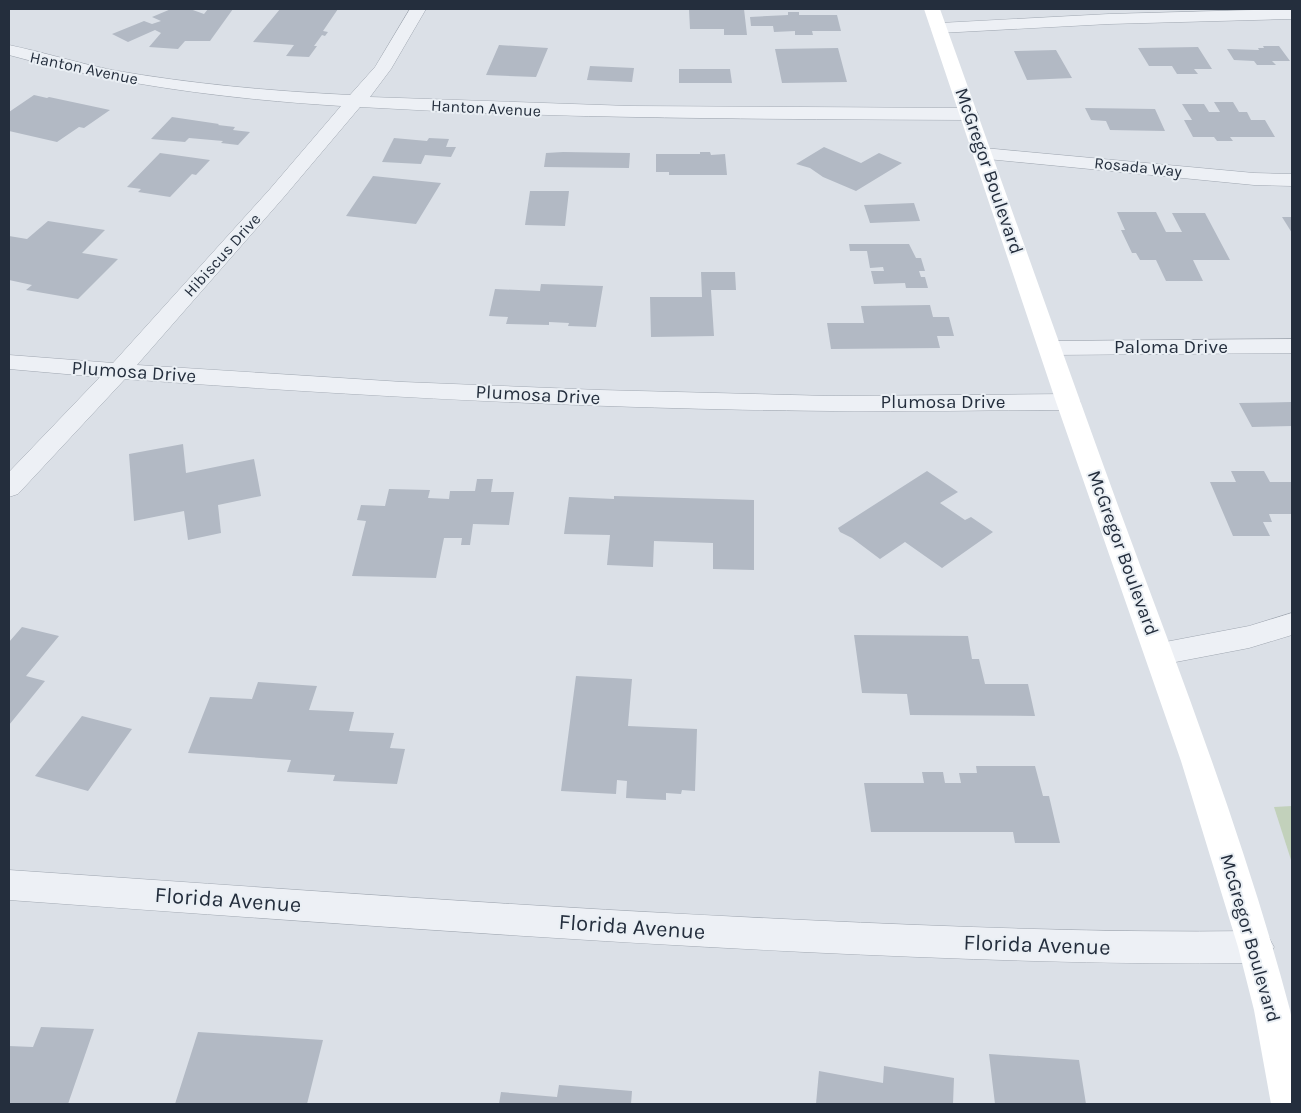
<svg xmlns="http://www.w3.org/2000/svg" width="1301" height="1113" font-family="Karla,sans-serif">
<rect width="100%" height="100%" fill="#dbe0e7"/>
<path fill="#c2d1bb" d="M1292 806V863L1274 807Z"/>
<path fill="#b2b9c4" d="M171 9H190L204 14 208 9H233L210 41H185L178 49 149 47 161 33 155 30 128 42 112 34 144 21 152 24 161 21 152 17Z
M280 9H338L323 31 328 32 325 36 322 35 314 46H317L309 57 286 56 294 45 253 42Z
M689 9H744L747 35H724V29H690Z
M788 12H799V15H837L841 31H812L813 35H795V31L774 32 773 26H751L750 17 788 15Z
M499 45 548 48 536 77 486 75Z
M1263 46H1279L1290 61H1272L1276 65H1257L1254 61 1234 60 1227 49 1259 50 1258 48H1264Z
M1198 47 1212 69H1194L1198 74H1177L1172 66H1149L1138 48Z
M838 48 847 82 782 83 775 49Z
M1056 50 1072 78 1027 80 1014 51Z
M590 66 634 68 632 82 587 80Z
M679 69H730L732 83H679Z
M34 95 47 98 49 97 110 110 84 128 79 127 57 142 9 131V112Z
M1214 102H1233L1239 112H1247L1251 120H1265L1275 137H1230L1233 141H1217L1214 137H1193L1184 120H1192L1182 104H1204L1209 112H1220Z
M1085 108 1155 109 1165 131 1110 130 1106 121 1091 120Z
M172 117 219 124 218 125 235 127 233 130 250 132 238 145 221 143 223 141 189 138 185 142 151 139Z
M394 138 427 141 429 138 449 139 446 147H456L451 157 425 155 421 164 382 162Z
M824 147 861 163 879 153 902 163 856 191 823 177 810 168 796 164Z
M563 152 630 153 629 168 544 167 546 153Z
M700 152H710L711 155 725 154 727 175H669V172H656V154H700Z
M160 153 210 160 196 175 192 174 170 197 138 192 141 189 127 187Z
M373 176 441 183 416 224 346 216Z
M530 191H569L565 226 525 225Z
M914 203 920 221 870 223 864 205Z
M1117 212H1156L1166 232H1182L1172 213H1205L1230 260H1193L1203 281H1166L1156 260H1140L1136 253H1132L1121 230H1125Z
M1282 217H1292V233Z
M48 221 105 230 82 253 118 259 78 299 26 290 32 285 9 280V236L27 239Z
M849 244H909L916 258H921L925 271H919L921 277H925L928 288H906L905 283 874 284 871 271H884L883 267 870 268 867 251H850Z
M701 272H735L736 290H711L714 336 651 337 650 297H702Z
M541 284 603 286 596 327 568 326 569 323 549 322V325L506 324 508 317 489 316 495 289 540 291Z
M930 305 933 317H949L954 336H937L940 348 831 349 827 323H864L861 306Z
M1292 402V426L1252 427 1239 403Z
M183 444 186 473 254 459 261 496 218 505 221 533 188 540 184 511 134 521 129 454Z
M927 471 958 492 940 503 965 520 971 517 993 532 942 568 905 542 880 559 852 538 840 532 838 528Z
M1231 471H1264L1270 482H1292V514H1269L1272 522H1263L1270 536H1233L1210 482H1236Z
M477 479H493L491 492H514L509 525 473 524 470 545H461L462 538H444L436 578 352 576 366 521 357 520 361 505 385 506 389 489 430 490 428 498 449 499 450 491H475Z
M614 496 754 500V570L713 569V543L654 541 653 567 607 565 610 535 564 534 569 497 614 499Z
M22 627 59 636 26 676 45 681 9 725V642Z
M854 635 968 636 972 659H979L985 684H1028L1035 716 910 715 907 694 862 693Z
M576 676 632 679 628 726 697 729 695 791 682 790 681 794 666 793V800L626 798 627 781 617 780 616 794 561 791Z
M258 682 317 686 309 710 354 712 349 731 394 733 390 748 405 749 397 784 333 781 335 775 287 772 291 760 188 753 210 697 252 699Z
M82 716 132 729 88 791 35 776Z
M976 766H1035L1043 796H1049L1060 843H1015L1013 832H871L864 783H924L922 772H943L945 783H961L959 773H977Z
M41 1027 94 1029 68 1104H9V1046L33 1047Z
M198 1032 323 1040 307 1104H175Z
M989 1054 1079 1060 1086 1104H995Z
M884 1066 954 1078 953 1104H816L819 1071 883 1083Z
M559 1085 632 1091 631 1104H499L501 1092 557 1097Z"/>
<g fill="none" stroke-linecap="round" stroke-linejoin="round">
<g stroke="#a0a7b1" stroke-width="1">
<path id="minor" d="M410 9H426L391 69 370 97 630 106 969 108 976 110 978 114 976 118 969 120C766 119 563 119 360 107L284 197 137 365 403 382 600 390 831 396 1068 394 1077 397 1080 402 1077 407 1068 410C989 410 910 412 831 411 595 409 360 396 125 379L18 494 9 497V472L100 377 9 369V355L113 363 270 189 341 106C228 99 118 85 9 55V45C43 52 77 63 112 70 191 84 270 91 350 95L375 67Z
M1292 9V19L1109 24 940 33 934 32 931 28 934 24 940 23 1109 14Z
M984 148 1254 173 1292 174V186L1254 185 977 158 974 154 977 150Z
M1292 339V353L1051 355 1043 353 1039 348 1043 343 1051 341Z
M1292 613V635L1249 648 1160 665 1150 662 1145 654 1150 646 1160 643 1249 626Z
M9 870C274 888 539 908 804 920 955 927 1105 933 1256 931L1268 936 1274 947 1268 958 1256 963C1105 965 955 959 804 952 539 939 274 919 9 900Z"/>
</g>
<use href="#minor" fill="#edf0f5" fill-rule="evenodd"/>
<path fill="#fff" fill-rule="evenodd" d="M924 9H940C1000 176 1059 344 1120 511 1181 676 1245 840 1290 1010L1292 1020V1104H1271L1254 1010 1238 947 1181 761 1056 402Z"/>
</g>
<g text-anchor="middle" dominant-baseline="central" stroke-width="4" stroke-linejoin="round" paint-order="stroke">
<g font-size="16" fill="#242e3d" stroke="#eaeff4">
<text transform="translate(84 68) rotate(12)">Hanton Avenue</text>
<text transform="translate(486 108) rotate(3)">Hanton Avenue</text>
<text transform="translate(1138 167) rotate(6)">Rosada Way</text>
<text transform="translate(222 255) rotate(-48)">Hibiscus Drive</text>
</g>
<g font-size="19" fill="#242e3d" stroke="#eaeff4">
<text transform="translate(989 171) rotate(71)">McGregor Boulevard</text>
<text x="1171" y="347">Paloma Drive</text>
<text transform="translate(134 372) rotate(4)">Plumosa Drive</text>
<text transform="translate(538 395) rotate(3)">Plumosa Drive</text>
<text x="943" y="402">Plumosa Drive</text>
<text transform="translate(1123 553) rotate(70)">McGregor Boulevard</text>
<text transform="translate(1250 938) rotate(74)">McGregor Boulevard</text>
</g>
<g font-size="22" fill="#242e3d" stroke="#eaeff4">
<text transform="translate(228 900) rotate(4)">Florida Avenue</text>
<text transform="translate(632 927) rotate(4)">Florida Avenue</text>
<text transform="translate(1037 945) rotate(2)">Florida Avenue</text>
</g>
</g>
<rect width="1301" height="1113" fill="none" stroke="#242e3d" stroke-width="20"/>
</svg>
